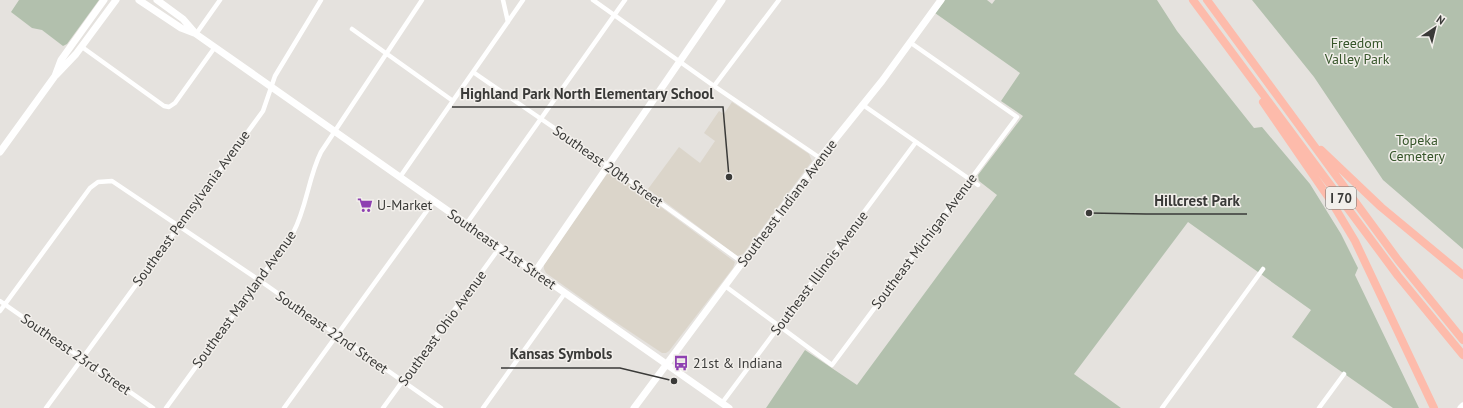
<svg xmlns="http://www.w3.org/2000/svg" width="1463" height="408" font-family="'PT Sans',sans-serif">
<rect width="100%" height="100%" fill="#e5e2de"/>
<path fill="#dbd5ca" d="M732 102 809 154 812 161 743 254 737 256 648 189 679 147 700 163 715 141 704 133 719 111 724 114Z
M609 171 615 173 735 262 733 268 669 351 666 353H662L608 317 546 273 544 269V265Z"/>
<path fill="#b2c0ad" d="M19 0H99L67 44 63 46 42 30 32 28 11 12Z
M945 0H987L992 4 995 0H1157L1177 31 1254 128 1262 127 1310 184 1341 234 1358 268 1355 275 1419 408H1393L1292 337 1311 310 1188 222 1074 374 1121 408H766L805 350 857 385 997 195 979 181 978 175 1023 116 1001 101 1020 73 935 13Z
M1252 0H1463V249L1383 180 1314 77Z"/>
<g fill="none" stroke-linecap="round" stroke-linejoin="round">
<path stroke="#fff" stroke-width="4.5" d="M503 0 508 22
M593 0 714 86 820 158
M352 29 453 101
M196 34 220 0
M82 47 164 106 169 107 175 103 215 47
M473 72 608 165 742 262
M714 86 779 0
M863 105 978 185
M400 177 523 0
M467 223 625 0
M725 286 832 365 1017 117 911 43
M0 301 153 408
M0 311 90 188 98 182 112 181 259 280 441 408
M722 403 916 142
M46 408 263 111 275 76 321 0
M166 408 293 233C307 207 308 178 321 152L422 0
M284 408 434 201
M383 408 500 247
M483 408 565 293
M1162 408 1263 269
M1319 408 1344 374"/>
<path stroke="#fff" stroke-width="7" d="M139 0 181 28 194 33
M157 0 183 19 196 34 729 408
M56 75 76 54 116 0
M0 152 55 76 61 60 71 46 104 0
M535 272 722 0
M634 408 820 158 882 81 941 0
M1461 408 1463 406"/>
<path stroke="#fdbbab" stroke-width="8" d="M1193 0 1398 276 1463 355
M1207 0 1398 260 1463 340
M1263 102 1331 201 1355 241 1434 408
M1321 150 1381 207 1463 275"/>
</g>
<defs>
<g id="supermarket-bare" transform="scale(1.2)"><path d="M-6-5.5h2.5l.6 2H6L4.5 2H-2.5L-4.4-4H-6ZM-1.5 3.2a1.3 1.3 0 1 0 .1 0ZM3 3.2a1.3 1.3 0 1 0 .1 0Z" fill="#8e40b1" stroke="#f2efeb" stroke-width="2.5" paint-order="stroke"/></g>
<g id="bus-bare" transform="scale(1.2)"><path d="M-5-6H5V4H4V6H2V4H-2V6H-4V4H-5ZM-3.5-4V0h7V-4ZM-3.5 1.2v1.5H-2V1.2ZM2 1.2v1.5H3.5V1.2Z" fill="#8e40b1" stroke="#f2efeb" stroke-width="2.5" paint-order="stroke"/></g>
</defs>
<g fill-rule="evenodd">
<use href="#supermarket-bare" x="365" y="205"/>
<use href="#bus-bare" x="681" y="363"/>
</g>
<g text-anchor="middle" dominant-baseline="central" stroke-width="3" stroke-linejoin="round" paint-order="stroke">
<rect fill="#f2efeb" stroke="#71706e" stroke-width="1" x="1326" y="187" width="30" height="22" rx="3"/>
<g font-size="13" font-weight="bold" fill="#3a3a38">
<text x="1341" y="198">I 70</text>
</g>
<g font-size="14" fill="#36552a" stroke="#f2efeb">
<text x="1357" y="43">Freedom<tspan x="1357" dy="16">Valley Park</tspan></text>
<text x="1417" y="140">Topeka<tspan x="1417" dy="16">Cemetery</tspan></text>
</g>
<g font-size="14" fill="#3a3a38" stroke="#f2efeb">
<text transform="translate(608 166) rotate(35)">Southeast 20th Street</text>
<text transform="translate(787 203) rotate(-53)">Southeast Indiana Avenue</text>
<text transform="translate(191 208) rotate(-54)">Southeast Pennsylvania Avenue</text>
<text transform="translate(924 241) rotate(-53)">Southeast Michigan Avenue</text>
<text transform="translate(502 249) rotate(35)">Southeast 21st Street</text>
<text transform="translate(819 273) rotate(-53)">Southeast Illinois Avenue</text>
<text transform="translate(244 299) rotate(-54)">Southeast Maryland Avenue</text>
<text transform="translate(442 328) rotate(-54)">Southeast Ohio Avenue</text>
<text transform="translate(332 332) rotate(35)">Southeast 22nd Street</text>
<text transform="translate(76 354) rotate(35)">Southeast 23rd Street</text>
</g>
<g font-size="14" fill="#3a3a38" stroke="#f2efeb" text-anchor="start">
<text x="377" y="205">U-Market</text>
<text x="693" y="363">21st &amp; Indiana</text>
</g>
</g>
<path fill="none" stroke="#3a3a38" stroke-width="1.5" d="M729 177L723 107H452M1089 213L1146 214H1247M674 381L620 368H501"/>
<g fill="#3a3a38" stroke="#f2efeb" stroke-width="1.5">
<circle cx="729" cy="177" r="4"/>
<circle cx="1089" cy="213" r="4"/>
<circle cx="674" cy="381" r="4"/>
</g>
<g font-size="15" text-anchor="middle" font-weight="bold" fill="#3a3a38" stroke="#f2efeb" stroke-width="3" stroke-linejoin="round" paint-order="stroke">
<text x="587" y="99">Highland Park North Elementary School</text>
<text x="1197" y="206">Hillcrest Park</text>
<text x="561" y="359">Kansas Symbols</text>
</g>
<g transform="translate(1435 28) rotate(35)" stroke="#f2efeb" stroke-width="3" paint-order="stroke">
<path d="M0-3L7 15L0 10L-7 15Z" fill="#3a3a38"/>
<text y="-6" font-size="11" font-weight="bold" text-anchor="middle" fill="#3a3a38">N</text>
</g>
</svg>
